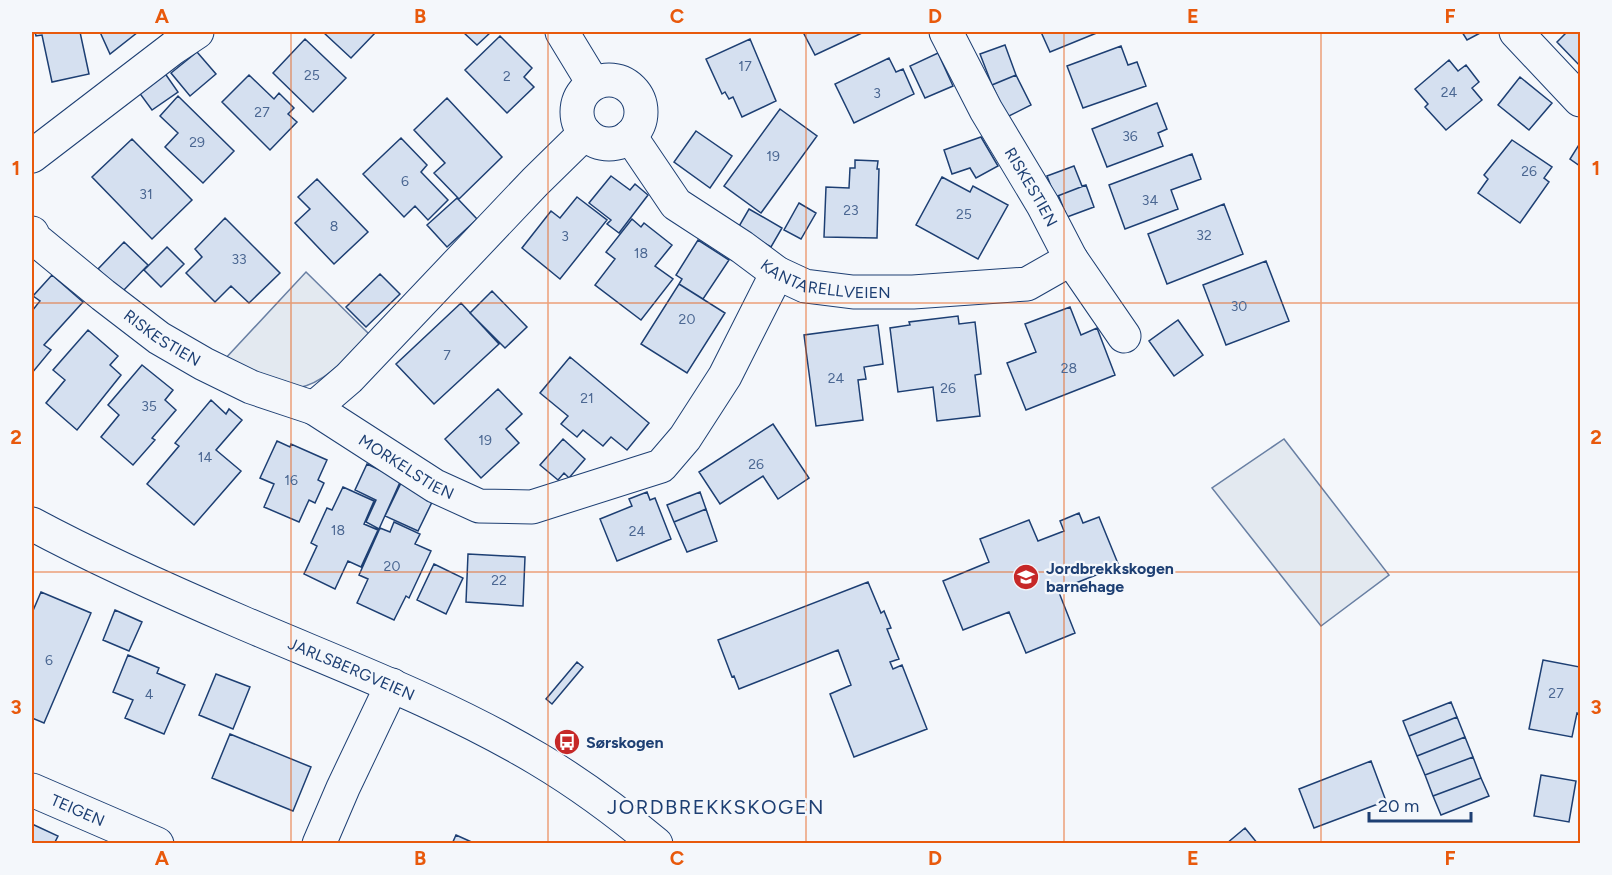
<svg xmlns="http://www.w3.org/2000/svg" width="1612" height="875" font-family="Figtree,sans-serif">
<rect width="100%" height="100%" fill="#f4f7fb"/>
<path fill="#e3e9f0" stroke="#687fa3" stroke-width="1.5" d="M306 272 370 335C347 356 318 394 282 388 270 385 238 366 224 360Z
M1284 439 1389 575 1321 626 1212 488Z"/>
<path fill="#d5e0f0" stroke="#1d3f73" stroke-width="1.5" d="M35 32H80L89 74 52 82 42 35 36 36Z
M100 32H138L110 54Z
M323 32H376L351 58Z
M463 32H491L477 45Z
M803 32H864L815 55Z
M1041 32H1099L1050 52Z
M1462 32H1482L1467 40Z
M1567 32H1580V66L1557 42Z
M500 36 532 68 524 77 534 87 507 113 465 70Z
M305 39 346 78 313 112 273 73Z
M750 39 776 101 742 117 733 97 729 99 725 92 722 94 706 59Z
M1005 45 1016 75 992 85 980 54Z
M1121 46 1128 65 1137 62 1146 86 1083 108 1067 66Z
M197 52 216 74 190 96 171 73Z
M938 53 953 86 925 98 910 66Z
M889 58 896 72 903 69 914 94 854 123 835 84Z
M1449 60 1458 71 1466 65 1479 82 1472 88 1482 100 1446 130 1425 107 1428 104 1415 89Z
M164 72 178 92 152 110 138 91Z
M249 75 274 99 279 93 294 108 288 114 297 122 270 150 222 102Z
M1016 75 1031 105 1007 117 992 85Z
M1520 77 1552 103 1529 130 1498 105Z
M178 96 234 151 203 183 165 147 178 133 160 116Z
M447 98 502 157 459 199 434 173 445 163 414 130Z
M1157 103 1167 129 1158 133 1163 146 1107 167 1092 129Z
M780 109 817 136 761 213 724 186Z
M696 131 732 156 710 188 674 162Z
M981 137 998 166 976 178 970 168 952 174 944 150Z
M401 138 427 165 421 172 448 200 428 220 415 206 404 217 363 174Z
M132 139 192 200 152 239 92 177Z
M1512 140 1552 167 1544 178 1549 182 1520 223 1478 193 1488 179 1484 175Z
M1580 143V166L1570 159Z
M1192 154 1201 179 1171 190 1178 209 1125 229 1109 185Z
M855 160 878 161 877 169H879L877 238 824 237 826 187 849 188 850 168H855Z
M1074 166 1082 186 1086 185 1055 197 1047 176Z
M611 176 630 190 635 184 648 195 619 233 607 224 611 220 589 203Z
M942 177 970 192 973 186 1008 205 978 259 916 225Z
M317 179 368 232 334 264 295 223 310 209 298 197Z
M1086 185 1094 207 1067 217 1059 197H1055Z
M577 197 607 220 560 279 522 248 551 211 560 218Z
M457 198 477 219 447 247 427 225Z
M799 203 816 213 801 239 784 230Z
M1224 204 1243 254 1167 284 1148 234Z
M749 209 782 228 771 247 738 228Z
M225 218 280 273 249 303 231 286 215 302 186 273 202 257 195 249Z
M632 219 641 227 644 223 672 245 655 266 673 279 641 320 595 285 615 259 606 252Z
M698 240 729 260 703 299 679 284 682 279 676 275Z
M124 242 148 265 122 292 98 269Z
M167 247 184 264 161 287 144 270Z
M1266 261 1289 321 1226 345 1203 285Z
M380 274 400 294 366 327 346 307Z
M52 275 83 302 44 345 51 350 32 373V311L40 301 33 296Z
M679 284 725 313 687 373 641 344Z
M492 291 527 327 505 348 470 313Z
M461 303 499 344 434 404 396 364Z
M1070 307 1081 335 1097 328 1115 375 1026 410 1007 363 1036 352 1025 324Z
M958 316 959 324 975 322 981 374 975 375 980 416 937 421 933 387 898 392 890 328 910 325 909 322Z
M1178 320 1203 355 1174 376 1149 341Z
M878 325 883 364 864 367 866 379 858 380 863 420 816 426 804 335Z
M88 330 118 356 110 365 121 375 77 430 46 403 65 380 53 370Z
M570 357 649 423 627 450 611 437 603 446 583 430 577 437 561 424 568 416 540 393Z
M142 365 173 390 165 400 176 410 152 438 155 440 133 465 101 437 119 415 108 405Z
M498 389 522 414 506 429 519 443 481 478 445 439Z
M211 400 226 414 229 409 242 420 216 450 241 471 194 525 147 484 179 446 175 443Z
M773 424 809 478 778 499 763 476 720 504 699 472Z
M563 439 585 459 569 478 564 473 558 480 540 465Z
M277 441 290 447 291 444 327 460 318 480 324 483 315 503 309 500 299 522 264 507 274 484 260 478Z
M367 464 401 480 379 529 366 522 376 500 355 490Z
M402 481 435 496 418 531 385 516Z
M343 487 374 501 364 524 378 530 361 567 348 561 335 589 304 574 317 546 311 543 327 508 332 510Z
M647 492 650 500 655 498 671 539 617 561 600 519 632 506 629 499Z
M700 492 706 509 674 522 667 505Z
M706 509 717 541 687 552 674 522Z
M1079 513 1083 523 1099 517 1119 566 1058 590 1075 633 1026 653 1009 612 963 630 943 581 989 562 980 539 1029 520 1038 541 1064 531 1060 521Z
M394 522 420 534 415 544 431 551 409 598 406 596 394 620 357 603 368 579 359 575 380 528 390 532Z
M468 554 525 557 523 606 466 602Z
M434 564 463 578 446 614 417 600Z
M868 582 881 613 884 611 891 628 887 629 899 659 890 662 893 669 902 665 927 729 854 757 830 694 851 685 838 650 739 689 734 676 732 677 718 640Z
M41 592 91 613 44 723 32 718V613Z
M115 610 142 622 129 651 103 640Z
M128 655 159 668 157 673 185 685 164 734 125 718 133 700 113 692Z
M1543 660 1580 667V714L1577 713 1572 737 1529 729Z
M577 662 583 667 552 704 546 699Z
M216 674 250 687 233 729 199 715Z
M1451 702 1457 717 1409 736 1403 721Z
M1457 717 1465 737 1417 756 1409 736Z
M230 734 311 767 293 811 212 778Z
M1465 737 1473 757 1425 775 1417 756Z
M1473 757 1481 778 1433 796 1425 775Z
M1371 761 1386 801 1314 828 1299 789Z
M1541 775 1576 781 1569 822 1534 816Z
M1481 778 1489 796 1441 815 1433 796Z
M32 824 58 836 54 844H32Z
M1245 828 1258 844H1226Z
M456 835 476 844H452Z"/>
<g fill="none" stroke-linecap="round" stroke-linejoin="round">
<g stroke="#1d3f73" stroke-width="35">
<g id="minor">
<path d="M562 32 593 83"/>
<path id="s1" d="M946 32 986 110 1043 205 1071 259 1124 336"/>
<path d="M1516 32 1580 100"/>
<circle cx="609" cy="112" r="32"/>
<path id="s2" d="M585 133 535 182 349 378 314 408 435 486 479 506 532 507 661 466 685 438 725 376 777 273"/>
<path id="s3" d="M630 136 676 204 742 247 777 273 805 286 853 292H913L1027 284 1071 259"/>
<path d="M32 156 173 48 197 32"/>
<path id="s4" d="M32 233 35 239 103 295 159 338 204 364 251 387 314 408"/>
<path id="s5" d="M32 790 157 844"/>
<path d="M319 844 343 788 392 685"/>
</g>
</g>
<g stroke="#1d3f73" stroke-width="35">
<g id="major">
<path id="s6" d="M32 524C99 560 171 592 241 622 341 665 444 703 538 759 580 784 619 813 656 844"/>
</g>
</g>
<use href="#minor" stroke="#f4f7fb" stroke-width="33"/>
<use href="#major" stroke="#f4f7fb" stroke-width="33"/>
</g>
<path fill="none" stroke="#e8590c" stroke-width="1.5" stroke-opacity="0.55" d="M291 32V844M548 32V844M806 32V844M1064 32V844M1321 32V844M32 303H1580M32 572H1580"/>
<defs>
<g id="school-disc" transform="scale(1.35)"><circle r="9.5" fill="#c62828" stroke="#f4f7fb"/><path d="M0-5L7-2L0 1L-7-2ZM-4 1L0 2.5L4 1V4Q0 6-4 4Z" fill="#fff"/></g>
<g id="bus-disc" transform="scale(1.35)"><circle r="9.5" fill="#c62828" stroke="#f4f7fb"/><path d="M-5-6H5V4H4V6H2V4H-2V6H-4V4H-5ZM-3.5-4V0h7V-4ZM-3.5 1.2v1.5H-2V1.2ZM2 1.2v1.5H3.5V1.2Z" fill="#fff"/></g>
</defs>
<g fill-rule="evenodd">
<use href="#school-disc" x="1026" y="577"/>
<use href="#bus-disc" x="567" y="742"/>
</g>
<g text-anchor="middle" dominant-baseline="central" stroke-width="4.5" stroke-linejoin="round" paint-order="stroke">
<g font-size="14" fill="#4b6792">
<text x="745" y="66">17</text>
<text x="312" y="75">25</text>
<text x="507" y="76">2</text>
<text x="1449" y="92">24</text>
<text x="877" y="93">3</text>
<text x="262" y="112">27</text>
<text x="1130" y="136">36</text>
<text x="197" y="142">29</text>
<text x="773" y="156">19</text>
<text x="1529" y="171">26</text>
<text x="405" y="181">6</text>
<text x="146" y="194">31</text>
<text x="1150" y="200">34</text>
<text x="851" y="210">23</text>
<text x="964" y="214">25</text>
<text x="334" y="226">8</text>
<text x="1204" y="235">32</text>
<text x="565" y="236">3</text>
<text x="641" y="253">18</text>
<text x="239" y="259">33</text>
<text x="1239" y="306">30</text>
<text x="687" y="319">20</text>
<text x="447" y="355">7</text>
<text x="1069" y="368">28</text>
<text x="836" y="378">24</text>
<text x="948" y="388">26</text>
<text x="587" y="398">21</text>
<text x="149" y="406">35</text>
<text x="485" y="440">19</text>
<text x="205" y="457">14</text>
<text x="756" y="464">26</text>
<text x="291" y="480">16</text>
<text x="338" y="530">18</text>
<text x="637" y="531">24</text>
<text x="392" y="566">20</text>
<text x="499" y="580">22</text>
<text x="49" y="660">6</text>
<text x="1556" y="693">27</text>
<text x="149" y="694">4</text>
</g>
<g font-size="16" fill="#1d3f73" stroke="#f4f7fb">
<text stroke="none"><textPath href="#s1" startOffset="177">RISKESTIEN</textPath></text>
<text stroke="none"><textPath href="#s3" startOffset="254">KANTARELLVEIEN</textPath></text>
<text stroke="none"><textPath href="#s4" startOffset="168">RISKESTIEN</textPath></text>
<text stroke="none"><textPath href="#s2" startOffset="496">MORKELSTIEN</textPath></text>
<text stroke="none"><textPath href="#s6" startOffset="351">JARLSBERGVEIEN</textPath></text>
<text stroke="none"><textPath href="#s5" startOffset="50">TEIGEN</textPath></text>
</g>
<g font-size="16" font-weight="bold" fill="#1d3f73" stroke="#f4f7fb" text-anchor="start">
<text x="1046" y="568">Jordbrekkskogen<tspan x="1046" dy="18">barnehage</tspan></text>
<text x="586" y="742">Sørskogen</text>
</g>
<g font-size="20" letter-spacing="1.5" fill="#1d3f73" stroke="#f4f7fb">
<text x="716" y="807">JORDBREKKSKOGEN</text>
</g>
</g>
<rect width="1612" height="875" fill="none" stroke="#f4f7fb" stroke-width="66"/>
<path d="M1369 812v9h102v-9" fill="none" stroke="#1d3f73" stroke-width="3"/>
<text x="1378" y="812" font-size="18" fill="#1d3f73" stroke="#f4f7fb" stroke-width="4.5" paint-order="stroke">20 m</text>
<rect x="33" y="33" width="1546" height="809" fill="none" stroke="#e8590c" stroke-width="2"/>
<g font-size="20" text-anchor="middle" font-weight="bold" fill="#e8590c">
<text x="162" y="23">A</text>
<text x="420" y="23">B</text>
<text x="677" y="23">C</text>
<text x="935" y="23">D</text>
<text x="1193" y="23">E</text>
<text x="1450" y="23">F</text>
<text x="16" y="175">1</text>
<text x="1596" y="175">1</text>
<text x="16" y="444">2</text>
<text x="1596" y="444">2</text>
<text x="16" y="714">3</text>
<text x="1596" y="714">3</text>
<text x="162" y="865">A</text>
<text x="420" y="865">B</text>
<text x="677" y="865">C</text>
<text x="935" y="865">D</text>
<text x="1193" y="865">E</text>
<text x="1450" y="865">F</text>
</g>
</svg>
